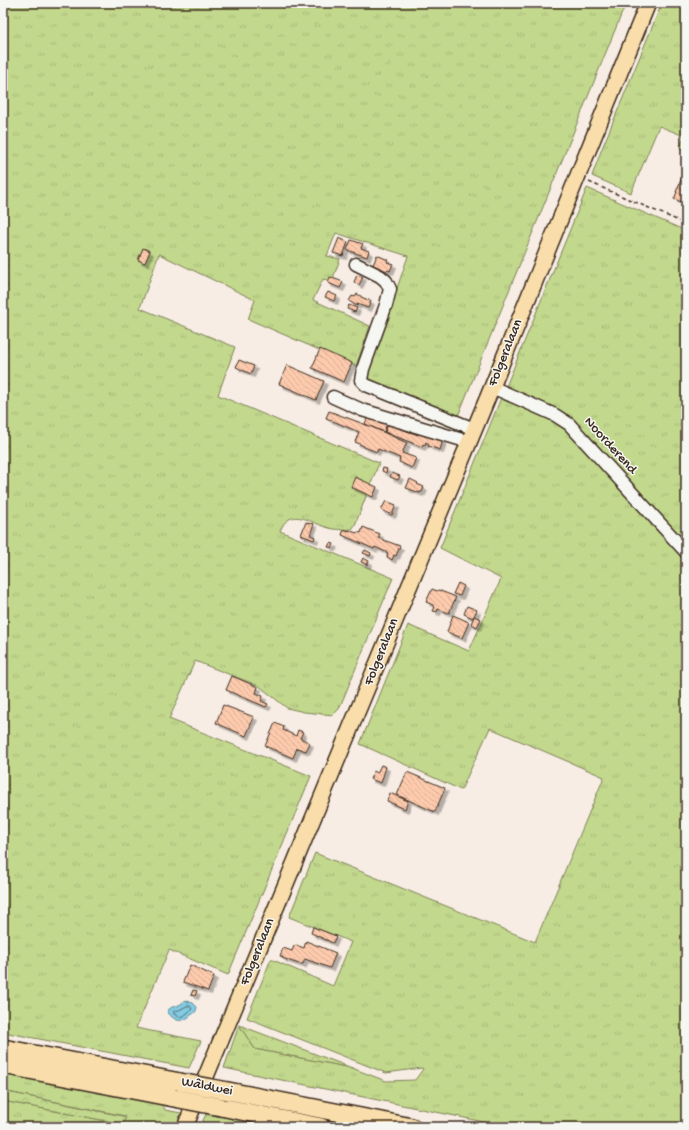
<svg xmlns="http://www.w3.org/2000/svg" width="689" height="1130" font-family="'Gochi Hand',sans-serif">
<defs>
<pattern id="grass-tufts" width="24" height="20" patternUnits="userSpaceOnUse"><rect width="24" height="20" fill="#c2d88d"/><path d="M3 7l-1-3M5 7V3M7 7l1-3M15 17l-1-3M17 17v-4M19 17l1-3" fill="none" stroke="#a8ba79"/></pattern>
<pattern id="forest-crowns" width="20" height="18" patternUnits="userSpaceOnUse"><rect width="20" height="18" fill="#c2d88d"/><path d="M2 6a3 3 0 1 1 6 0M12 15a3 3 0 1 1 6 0" fill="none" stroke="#a8ba79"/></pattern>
<pattern id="building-back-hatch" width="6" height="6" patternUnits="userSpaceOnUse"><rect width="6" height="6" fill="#fdcaad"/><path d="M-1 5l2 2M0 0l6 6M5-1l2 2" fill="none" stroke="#daae94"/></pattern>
<filter id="shadow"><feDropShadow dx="3.5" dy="3.5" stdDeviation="0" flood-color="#0004"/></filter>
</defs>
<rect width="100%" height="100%" fill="#f7ede4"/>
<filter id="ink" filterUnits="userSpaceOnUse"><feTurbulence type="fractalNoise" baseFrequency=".025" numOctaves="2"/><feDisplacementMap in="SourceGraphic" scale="8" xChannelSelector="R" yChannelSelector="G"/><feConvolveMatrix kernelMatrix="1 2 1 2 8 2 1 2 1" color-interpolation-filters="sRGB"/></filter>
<g filter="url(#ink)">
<path fill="url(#grass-tufts)" stroke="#7e8156" d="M3 3H626L458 416 366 379 408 256 336 233 327 256 340 259 332 281 323 279 313 300 370 326 356 366 248 319 255 300 159 254 140 308 235 347 218 395 379 463 355 525 352 529C343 530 334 530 326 527 309 522 290 506 280 531L393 578 339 709 333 715 304 712 287 708 259 686 195 661 169 719 311 776 228 975 169 950 136 1028 201 1041 189 1068 3 1032Z
M662 3H686V151L680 148 684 136 659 126 631 193 592 176 601 151Z
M587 188 686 231V547L569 419 505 389Z
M501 398 548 417 570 430 686 559V1127H508L224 1068 239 1025 255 1049 352 1068 386 1081 415 1080 423 1069 422 1068 386 1073 247 1018 271 959 333 986 351 942 289 917 315 853 535 942 604 777 490 728 461 790 360 744 408 625 469 651 501 579 440 548Z
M3 1069 154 1100 163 1106 165 1110 187 1114 181 1127H3V1101L122 1124 125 1116 3 1091Z
M214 1096 384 1127H358L214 1098Z
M206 1114 281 1127H200Z"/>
<path fill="url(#forest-crowns)" stroke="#7e8156" d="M239 1025 352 1068 255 1049Z
M3 1091 122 1116 126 1118 122 1124 3 1101Z"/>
<path fill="#82cae2" stroke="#668a94" d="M186 1001 192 1002 197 1007C196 1012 195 1013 191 1015 182 1023 176 1022 168 1013V1010L172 1007 177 1006Z"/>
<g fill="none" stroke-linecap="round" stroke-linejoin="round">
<path stroke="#576a6c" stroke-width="1" d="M187 1006H190L192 1009 185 1015 180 1017 174 1014V1011L179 1010Z"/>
</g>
<path fill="url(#building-back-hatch)" stroke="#3b2a1e" filter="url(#shadow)" d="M683 175 686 176V204L674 199 677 192H676Z
M339 238 348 242 343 256 333 253Z
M351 240 363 244 361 248 369 251 367 257 347 250Z
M143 248 150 251 145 263 138 260Z
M377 255 388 260 387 262 393 264 390 271 388 270 387 271 373 265Z
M357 275 363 277 359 285 354 282Z
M330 277 343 282 340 288 328 283Z
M328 292 337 296 334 301 325 297Z
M357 294 361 296V297L371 301 368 308 357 304V306L349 301 352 296 355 297Z
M349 305 357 308 355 312 347 309Z
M320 349 352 363 344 382 312 368Z
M239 360 254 366 251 374 236 367Z
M287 365 324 381 316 400 279 384Z
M329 411 372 427 407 443 402 453 416 458 412 468 399 462 400 458 378 449 377 452 364 447V446L355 442 359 432 326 418Z
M368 416 387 423 384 432 365 424Z
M388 424 418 435 419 432 443 440 440 450 428 446 429 444 426 442 425 445 423 444 422 447 385 432Z
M383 468 387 469 386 473 382 471Z
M392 473 400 476 398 480 390 477Z
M355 477 377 487 373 497 351 487Z
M410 479 418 483 417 484 424 487 422 492H420V493L406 488Z
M386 501 396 505 392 515 381 510Z
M306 522 311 524 312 523 314 524 310 535 315 537 314 540 301 535Z
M363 527 380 534 378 538 400 546 396 556 394 555 392 560 387 557 388 553 375 547 374 549 342 535 344 529 348 531V530L357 533 358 532 361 533Z
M330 543 334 544 332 548 328 547Z
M365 550 371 553 370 556 363 553Z
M363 558 369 561 367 565 361 562Z
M458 583 464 586 460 596 453 594Z
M432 589 437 591 438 590 456 597 449 613 438 609 437 612 433 611 435 607 433 606V605L426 602Z
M467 606 477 610 473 618 464 614Z
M453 615 469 622 462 638 447 632Z
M474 616 481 619 477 627 471 624Z
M232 676 258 687 256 693 263 696 261 701 268 704 266 707 226 690Z
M223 705 254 717 246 736 216 723Z
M275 723 284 727 283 730 296 736 298 730 303 732 300 738 310 743 306 751 297 748 293 758 265 746Z
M381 765 386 767 381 783 370 779 374 771 377 773Z
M407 772 445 788 435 812 397 795Z
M390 793 408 801 405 809 387 801Z
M313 927 336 936 333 943 311 933Z
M306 941 336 953 330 968 305 959 303 964H301L296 963 282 958 283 957 280 956 283 948 292 951 294 946 296 945 304 948Z
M190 965 214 976 208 991 183 982Z
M193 990 197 991 195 996 191 995Z"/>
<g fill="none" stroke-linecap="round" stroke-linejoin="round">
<g stroke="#3b2a1e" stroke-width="15">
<path id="minor" d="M356 264 380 276 386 281 390 289 386 305 363 369 361 380 366 385 474 429
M492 387 555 415 569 424 686 552
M333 397 362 410 469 442"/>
</g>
<g stroke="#3b2a1e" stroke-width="18">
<path id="major" d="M185 1127 492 387 648 3"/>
</g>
<g stroke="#3b2a1e" stroke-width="20">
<path id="highway" d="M3 1048 180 1082
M3 1065 174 1098
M228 1091 412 1127
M221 1107 321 1127"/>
</g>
<path stroke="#3b2a1e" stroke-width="1.5" stroke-dasharray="4 3" stroke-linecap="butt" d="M589 182 686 224"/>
<use href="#minor" stroke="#f6f6f2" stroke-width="12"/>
<use href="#major" stroke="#f9deab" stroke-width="15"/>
<use href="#highway" stroke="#f9deab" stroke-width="17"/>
<g stroke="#3b2a1e" stroke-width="20" stroke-linecap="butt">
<path id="highway-bridge" d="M180 1082 228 1091
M174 1098 221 1107"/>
</g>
<use href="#highway-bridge" stroke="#f9deab" stroke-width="17"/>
</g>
</g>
<g text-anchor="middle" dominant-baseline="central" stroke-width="3" stroke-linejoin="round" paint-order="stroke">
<g font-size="14" fill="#3b2a1e" stroke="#f6f6f2">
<text transform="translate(506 353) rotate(-68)">Folgeralaan</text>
<text transform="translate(610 446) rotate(48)">Noorderend</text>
<text transform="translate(382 652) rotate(-68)">Folgeralaan</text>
<text transform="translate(258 952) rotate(-68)">Folgeralaan</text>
<text transform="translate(207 1087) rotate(11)">Wâldwei</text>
</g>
</g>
<rect width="689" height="1130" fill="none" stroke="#f6f6f2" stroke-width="16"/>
<rect x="8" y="8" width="673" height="1114" fill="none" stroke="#3b2a1e" stroke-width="1.5" filter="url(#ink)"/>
</svg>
